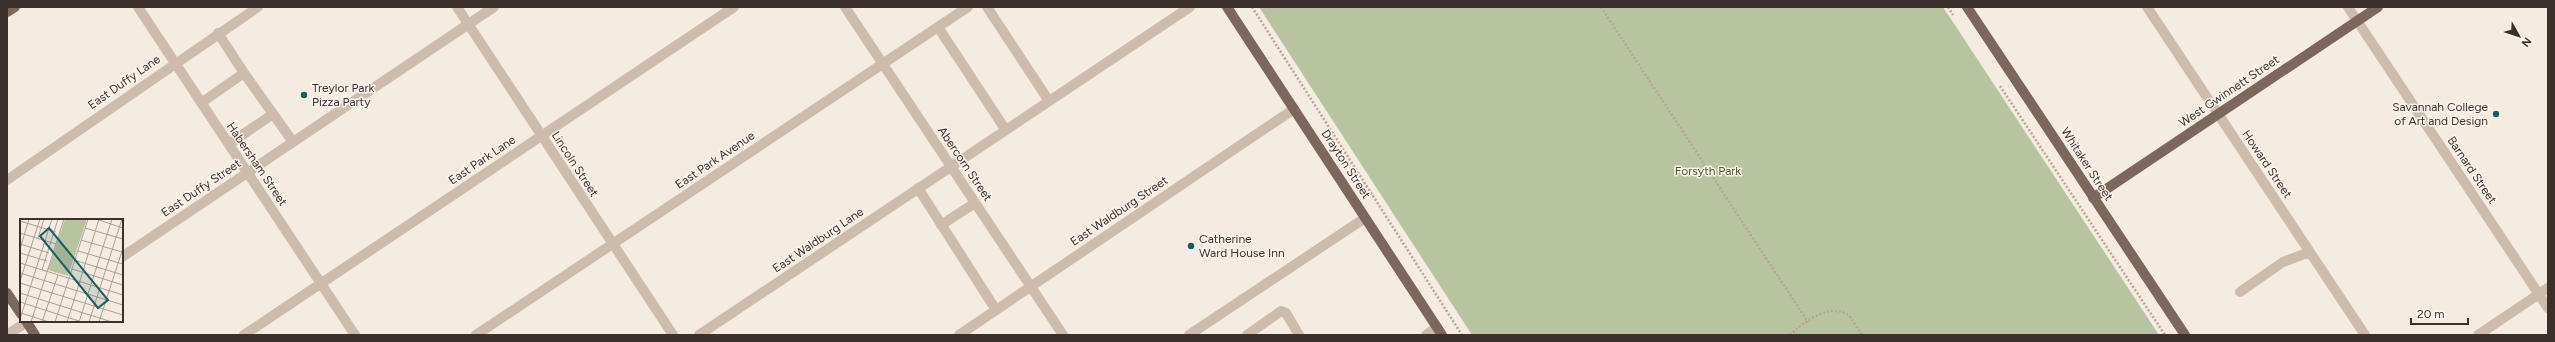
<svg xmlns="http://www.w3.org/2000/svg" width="2555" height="342" font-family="Figtree,sans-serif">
<rect width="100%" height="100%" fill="#f4ebe1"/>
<path fill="#b8c4a0" d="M1259 7H1943L2159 335H1472Z"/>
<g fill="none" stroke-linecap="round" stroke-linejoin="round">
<path stroke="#b9a596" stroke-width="2.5" stroke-dasharray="2 2" stroke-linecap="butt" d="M1252 7 1462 335
M1601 7 1808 322
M1948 7 1953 15
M2000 86 2165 335
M1790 335C1803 322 1833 300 1850 317 1854 322 1858 329 1862 335"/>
<path stroke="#cdbbac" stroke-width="10" d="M138 7 355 335
M457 7 673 335
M845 7 1063 335
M987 7 1049 101
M2147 7 2365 335
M2348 7 2548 308
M938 27 1005 129
M218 33 244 73
M201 103 244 73 293 142
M229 144 273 114
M7 180 258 7
M918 188 996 310
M941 225 975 203
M122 257 494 7
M2240 292 2283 262 2310 252
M7 335 28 321
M244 335 734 7
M476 335 968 7
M699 335 1190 7
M959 335 1294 109
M1189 335 1365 218
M1247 335 1281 311 1286 313 1299 335
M1426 335 1437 327
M2478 335 2548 288"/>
<path stroke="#7d675c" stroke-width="10" d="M1227 7 1442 335
M1967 7 2185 335
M7 12 15 7
M2093 198 2378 7
M7 293 21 314
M26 321 35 335"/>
</g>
<g fill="#1f5a5e" stroke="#fbf5ee" stroke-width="1.5">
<circle cx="304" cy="95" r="4"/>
<circle cx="2496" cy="114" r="4"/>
<circle cx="1191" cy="246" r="4"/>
</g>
<g text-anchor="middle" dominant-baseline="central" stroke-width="3" stroke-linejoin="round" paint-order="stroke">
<g font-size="12" fill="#3b302b" stroke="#fbf5ee">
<text transform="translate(124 82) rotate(-35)">East Duffy Lane</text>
<text transform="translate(2229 91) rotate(-34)">West Gwinnett Street</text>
<text transform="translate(482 160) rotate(-34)">East Park Lane</text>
<text transform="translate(715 160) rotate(-34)">East Park Avenue</text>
<text transform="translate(257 164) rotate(56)">Habersham Street</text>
<text transform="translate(575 164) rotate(57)">Lincoln Street</text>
<text transform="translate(965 164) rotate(56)">Abercorn Street</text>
<text transform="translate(1346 164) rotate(57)">Drayton Street</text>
<text transform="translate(2087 164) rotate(57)">Whitaker Street</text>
<text transform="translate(2267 164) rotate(56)">Howard Street</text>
<text transform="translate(2472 170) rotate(56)">Barnard Street</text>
<text transform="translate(201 188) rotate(-34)">East Duffy Street</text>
<text transform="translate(1119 211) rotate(-34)">East Waldburg Street</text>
<text transform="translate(818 240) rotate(-34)">East Waldburg Lane</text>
</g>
<g font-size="12" fill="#3b302b" stroke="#fbf5ee" text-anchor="start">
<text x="312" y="88">Treylor Park<tspan x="312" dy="14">Pizza Party</tspan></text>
<text x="2488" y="107" text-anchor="end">Savannah College<tspan x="2488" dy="14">of Art and Design</tspan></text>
<text x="1199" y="239">Catherine<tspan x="1199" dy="14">Ward House Inn</tspan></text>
</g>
<g font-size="12" fill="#4a5a2e" stroke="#fbf5ee">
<text x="1708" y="171">Forsyth Park</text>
</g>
</g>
<g transform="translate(20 219)">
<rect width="103" height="103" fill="#f4ebe1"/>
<path d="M45 0H67L48 57 28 51Z" fill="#b8c4a0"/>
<path fill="none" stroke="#aaa098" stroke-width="1" d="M79 1 103 9M0 2 36 13M65 9 103 20M0 14 36 25M18 19 24 0M61 21 102 33M0 25 29 34M0 30 9 0M58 32 103 45M0 34 27 42M54 41 103 56M0 44 103 76M52 50 103 66M22 51 38 0M0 54 103 86M0 62 20 0M0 64 103 96M0 74 92 103M54 81 79 0M0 83 62 103M1 94 29 103M0 100 32 0M11 103 44 0M22 103 38 56M35 103 68 0M47 103 54 81M59 103 92 0M69 103 102 0M79 103 103 29"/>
<path fill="#1f5a5e" fill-opacity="0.15" stroke="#1f5a5e" stroke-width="2" d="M29 9 88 81 78 89 20 17Z"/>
<rect width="103" height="103" fill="none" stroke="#3b302b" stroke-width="2"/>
</g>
<rect width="2555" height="342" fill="none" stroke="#3b302b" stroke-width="16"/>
<g transform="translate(2519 36) rotate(129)" stroke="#fbf5ee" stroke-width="3" paint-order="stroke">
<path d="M0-3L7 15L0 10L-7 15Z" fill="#3b302b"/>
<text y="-6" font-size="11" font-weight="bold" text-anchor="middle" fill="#3b302b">N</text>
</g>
<path d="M2411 318v6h57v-6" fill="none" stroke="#3b302b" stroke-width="2"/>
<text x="2417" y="318" font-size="12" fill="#3b302b" stroke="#fbf5ee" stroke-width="3" paint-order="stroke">20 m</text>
</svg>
